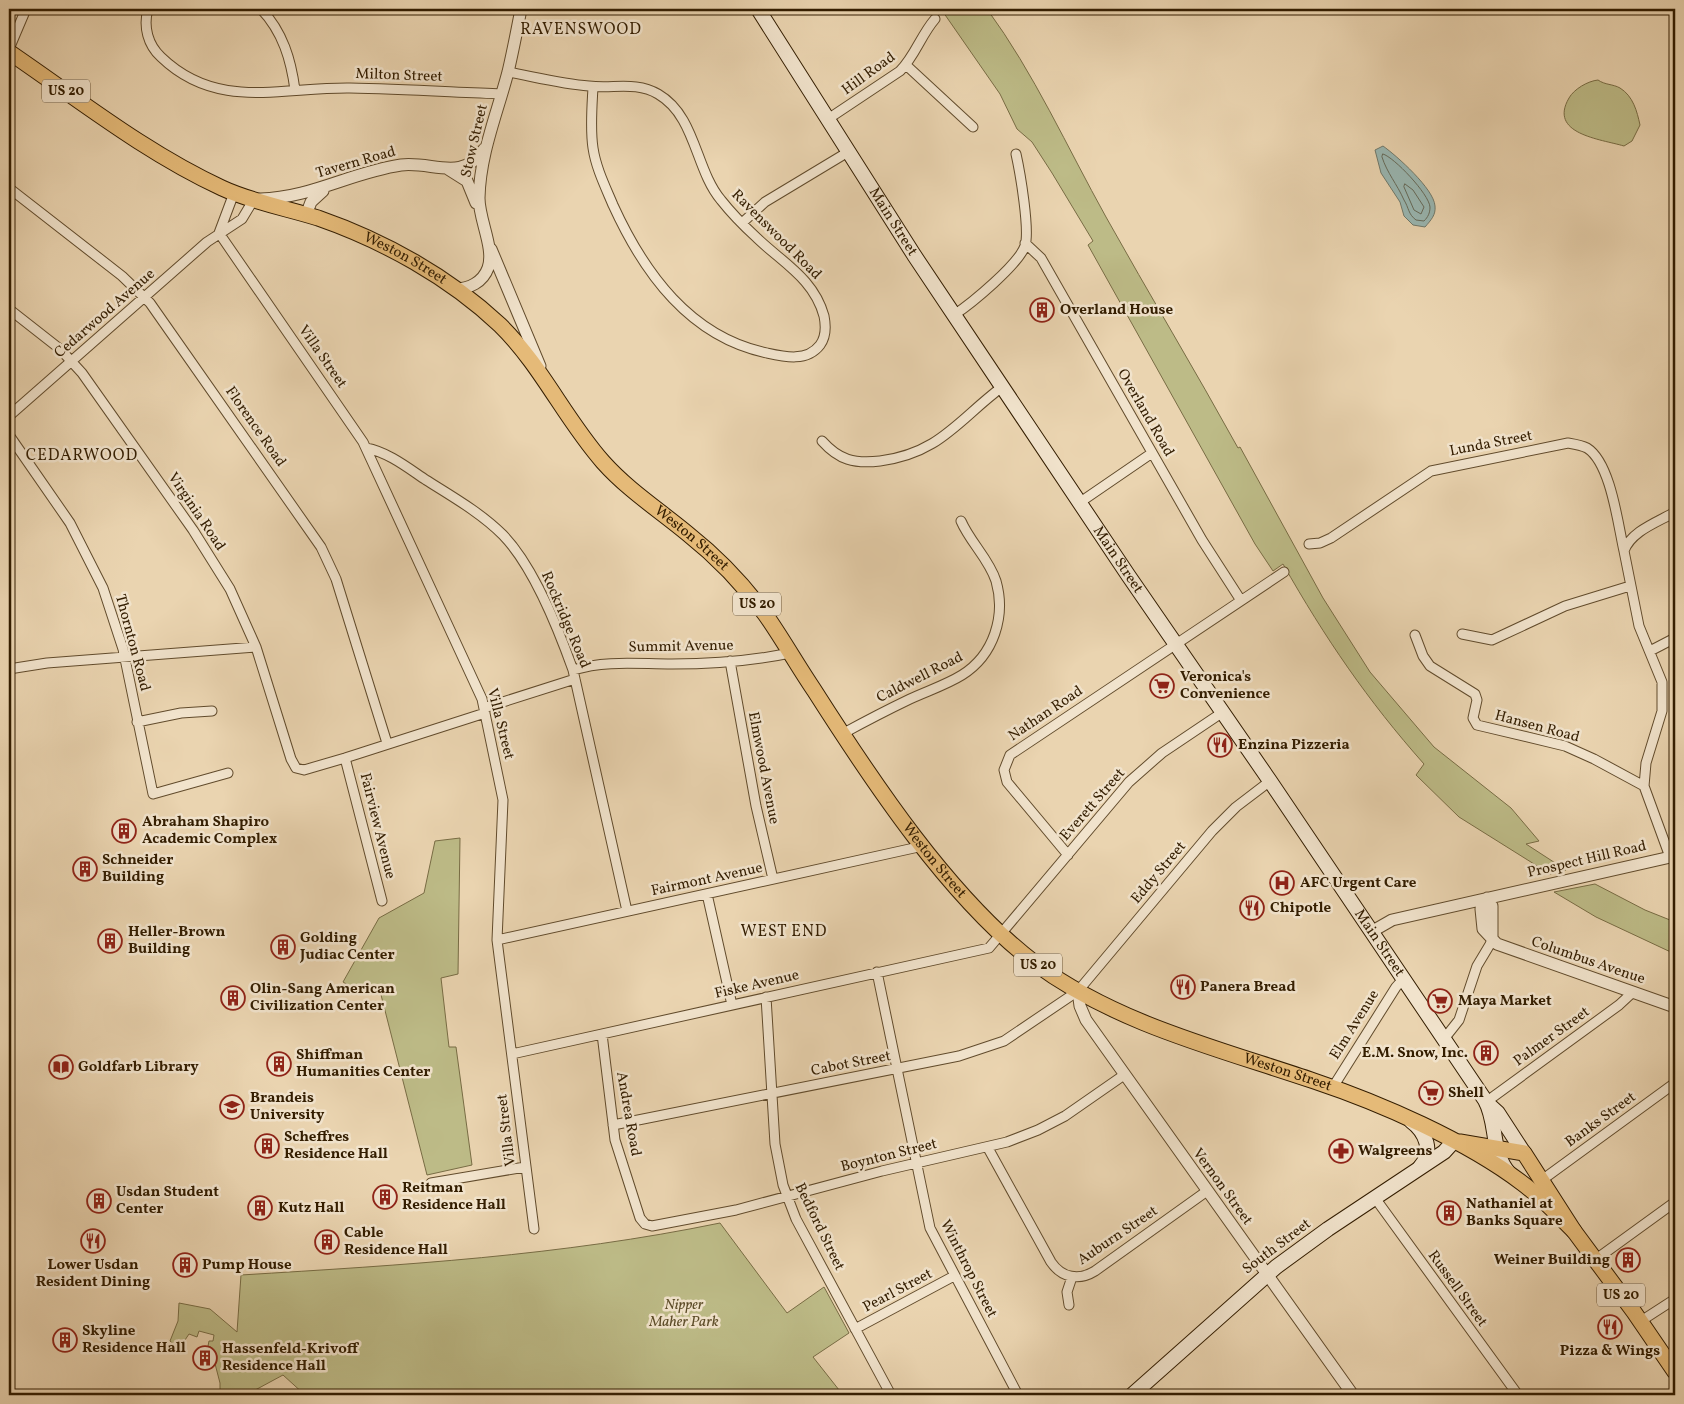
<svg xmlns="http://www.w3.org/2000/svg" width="1684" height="1404" font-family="Vollkorn,serif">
<rect width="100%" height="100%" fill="#ead4b0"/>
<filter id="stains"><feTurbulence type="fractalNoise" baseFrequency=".004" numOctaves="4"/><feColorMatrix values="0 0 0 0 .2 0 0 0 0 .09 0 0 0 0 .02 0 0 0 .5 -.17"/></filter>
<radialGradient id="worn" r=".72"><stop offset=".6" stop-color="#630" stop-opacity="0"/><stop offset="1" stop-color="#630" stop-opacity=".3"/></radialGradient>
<path fill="#bdbb87" stroke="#786c44" d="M941 9H987C1034 73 1067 147 1106 217 1149 294 1195 370 1238 448L1240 447 1323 598 1370 672 1434 747 1511 808 1539 841 1526 844 1566 870 1550 874 1459 817 1416 775 1424 764C1368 701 1325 638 1283 564L1273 571 1255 544 1088 245 1093 241 1052 173 1032 142 1017 129 1000 94Z
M1598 80C1605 85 1613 84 1620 88 1633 96 1637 111 1640 125L1632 141 1624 146C1600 139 1548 134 1569 98 1574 89 1588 81 1598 80Z
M460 838 458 974 441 978 449 1047H456L472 1165 427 1175 379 987 357 990 343 982 379 918 424 893 435 841Z
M1595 884 1645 910 1675 922V954L1596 917 1554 892Z
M720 1223 787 1313 824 1287 849 1333 813 1357 843 1395H305L283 1375 246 1395H218L220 1394V1383L213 1356 209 1357 208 1352 211 1351V1347L208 1346 209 1341H213L214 1335 199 1331 197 1337 189 1334 179 1349 170 1341 178 1321 179 1303 210 1309 237 1332 241 1275C404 1265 560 1256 720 1223Z"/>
<path fill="#99b7b2" stroke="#70796b" d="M1383 146C1397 156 1434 189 1435 206 1436 215 1431 220 1425 227L1413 225 1404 216 1400 202 1381 173 1375 150Z"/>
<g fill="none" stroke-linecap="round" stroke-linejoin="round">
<path stroke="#666a59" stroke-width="1" d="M1383 154C1394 157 1429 194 1430 207 1430 213 1428 217 1424 221L1416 220C1408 214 1409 208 1404 200 1397 184 1387 173 1382 157Z
M1405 184 1413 190 1424 207 1421 214 1414 210 1404 187Z"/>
<g stroke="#614b2c" stroke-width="11">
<path id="minor" d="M148 9C143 27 148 45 161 57 217 111 281 87 350 88 400 89 451 92 502 94
M261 9C283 32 291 60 295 90
M9 49 26 9
M906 65 973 127
M508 72C535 77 562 84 589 86 613 89 636 81 658 94 696 116 695 169 721 200 732 214 745 227 757 238 783 263 814 279 824 316 826 326 826 337 820 345 807 362 785 357 767 353 690 337 644 273 613 205 605 186 596 168 593 148 590 128 592 107 593 87
M828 119 900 71C915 56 921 35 935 19
M9 188 122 276 150 303 321 547 336 579 387 743
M742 223 765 202 848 152
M219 233 363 442 482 699 503 800 497 940 534 1229
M219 233 234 193
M1025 243 1041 258 1202 540 1240 599
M9 309 60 349 82 373 193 530 230 589 256 647 291 759 296 768 304 770 345 758 485 713
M954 315C972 303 1018 265 1025 246 1030 230 1020 172 1016 154
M9 416 207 242 242 219 254 199
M9 435 70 523 103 588 123 649 153 794 228 773
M822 441C839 460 854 464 880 461 940 453 958 420 1002 387
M366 448C388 452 408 468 426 480 453 497 481 513 503 535 534 567 558 628 573 670L627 911
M1079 503 1152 453
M1309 544 1320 543 1331 538 1431 471 1568 443C1574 444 1581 445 1587 448 1611 463 1618 525 1624 551
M1462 634 1492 640 1565 606 1630 586
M1415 635 1423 656 1430 666 1475 694 1477 700 1473 718 1477 725 1565 746 1594 759 1644 786
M1650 651 1675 638
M730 661 756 806 773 879
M9 669 47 663 256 647
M573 670C606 660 637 664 672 664 711 664 752 661 790 653
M484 708 575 679
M137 722 181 713 212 711
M842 734C864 722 887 710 910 699 927 691 946 685 962 675 994 655 1006 616 996 581 989 559 970 542 961 521
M345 758 382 901
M1068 855 1007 782 1004 770 1010 755 1284 572
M1670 857 1644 786 1646 763 1662 711V682L1639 626 1624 551C1631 531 1658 522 1675 512
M707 894 732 1005
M497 940 923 846
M877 972 930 1228 1018 1395
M766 997 775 1144 783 1185 796 1219 891 1395
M602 1034 615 1140 640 1218 645 1224 652 1226 736 1210 882 1171 1007 1142 1038 1130 1065 1116 1124 1075
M1444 1039 1459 1020 1477 966 1492 941
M512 1054 989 948 1129 782 1162 753 1223 712
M1333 1087 1396 987 1403 979
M1486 1102 1619 1005 1633 992
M613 1125 959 1056 1004 1041 1078 991 1212 831 1236 807 1270 781
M988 1148 1051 1262C1062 1278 1079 1281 1095 1271L1207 1191
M1542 1180 1675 1083
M431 1183 525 1167
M1375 1198 1518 1395
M1595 1260 1675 1202
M1069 1305 1067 1292 1072 1277
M1641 1321 1675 1299
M855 1329 954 1276"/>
</g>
<g stroke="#614b2c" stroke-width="13">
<path id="tertiary" d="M448 169 467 181 476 203
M260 199C311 198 352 172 401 165 433 161 462 183 484 149
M306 215 311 202 323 191
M491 249 540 366
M455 289C469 289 483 282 488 268 495 249 479 220 479 198 480 154 497 114 508 72 513 51 517 30 521 9
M1487 898 1481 909 1483 929 1497 944 1675 1007
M1487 901 1492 906V941
M1371 932 1392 920 1675 856
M1078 991 1080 1006 1086 1020 1353 1395"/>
</g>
<g stroke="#331d00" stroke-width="16">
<g id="secondary">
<path id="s1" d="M758 9 914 255 1128 575 1270 781 1485 1100C1498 1123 1490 1151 1509 1173"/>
<path d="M1487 1103 1498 1113 1524 1153"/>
<path d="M1411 1121C1426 1132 1434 1152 1420 1167"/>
<path d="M1132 1395 1276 1267 1328 1229 1444 1152 1454 1141"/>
</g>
</g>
<g stroke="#331d00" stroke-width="17">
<g id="primary">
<path id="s2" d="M9 52C78 99 146 153 222 188 252 202 286 208 318 218 384 241 449 277 500 325 541 365 565 419 603 462 628 490 659 510 688 534 717 557 743 584 765 614 782 638 797 665 814 690 872 781 950 899 1036 964 1117 1024 1220 1049 1314 1081 1380 1103 1467 1141 1522 1183 1541 1197 1557 1214 1574 1231"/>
<path d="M1460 1142 1524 1153 1574 1231 1634 1312 1675 1372"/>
</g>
</g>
<use href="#minor" stroke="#f1e3cc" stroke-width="9"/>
<use href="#tertiary" stroke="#f1e3cc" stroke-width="11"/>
<use href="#secondary" stroke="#f1e3cc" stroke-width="14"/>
<use href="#primary" stroke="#e5ba78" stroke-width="15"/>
</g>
<defs>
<g id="building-ring" transform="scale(1.25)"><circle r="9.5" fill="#f1e3cc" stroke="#8f2418" stroke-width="1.5"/><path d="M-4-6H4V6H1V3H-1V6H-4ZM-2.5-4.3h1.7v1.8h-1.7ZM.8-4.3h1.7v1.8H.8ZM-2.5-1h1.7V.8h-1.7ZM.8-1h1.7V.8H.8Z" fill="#8f2418"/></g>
<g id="supermarket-ring" transform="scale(1.25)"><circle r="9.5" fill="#f1e3cc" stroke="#8f2418" stroke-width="1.5"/><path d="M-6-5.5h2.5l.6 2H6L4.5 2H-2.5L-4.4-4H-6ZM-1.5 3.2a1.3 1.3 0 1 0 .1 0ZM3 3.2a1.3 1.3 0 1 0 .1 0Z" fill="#8f2418"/></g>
<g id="restaurant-ring" transform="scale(1.25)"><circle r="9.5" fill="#f1e3cc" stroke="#8f2418" stroke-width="1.5"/><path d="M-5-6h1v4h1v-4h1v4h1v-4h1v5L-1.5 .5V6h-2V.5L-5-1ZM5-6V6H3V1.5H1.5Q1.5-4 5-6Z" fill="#8f2418"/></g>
<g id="hospital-ring" transform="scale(1.25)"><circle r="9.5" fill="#f1e3cc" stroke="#8f2418" stroke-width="1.5"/><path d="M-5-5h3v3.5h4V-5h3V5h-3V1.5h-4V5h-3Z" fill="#8f2418"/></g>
<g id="library-ring" transform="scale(1.25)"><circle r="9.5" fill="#f1e3cc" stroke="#8f2418" stroke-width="1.5"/><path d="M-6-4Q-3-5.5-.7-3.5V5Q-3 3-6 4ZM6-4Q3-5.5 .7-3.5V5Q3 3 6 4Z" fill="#8f2418"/></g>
<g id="university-ring" transform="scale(1.25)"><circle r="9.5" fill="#f1e3cc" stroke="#8f2418" stroke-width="1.5"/><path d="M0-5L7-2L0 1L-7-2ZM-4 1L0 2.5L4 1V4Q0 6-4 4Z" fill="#8f2418"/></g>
<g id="pharmacy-ring" transform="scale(1.25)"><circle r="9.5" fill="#f1e3cc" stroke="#8f2418" stroke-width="1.5"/><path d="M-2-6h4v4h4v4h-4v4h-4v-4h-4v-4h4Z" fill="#8f2418"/></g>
</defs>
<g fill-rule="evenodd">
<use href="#building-ring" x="1042" y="310"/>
<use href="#supermarket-ring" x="1162" y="686"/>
<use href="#restaurant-ring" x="1220" y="745"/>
<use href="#building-ring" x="124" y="831"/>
<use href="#building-ring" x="85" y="869"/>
<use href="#hospital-ring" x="1282" y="883"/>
<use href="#restaurant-ring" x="1252" y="908"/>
<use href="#building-ring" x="110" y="941"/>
<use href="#building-ring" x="283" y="947"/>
<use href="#restaurant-ring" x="1183" y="987"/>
<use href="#building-ring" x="233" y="998"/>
<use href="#supermarket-ring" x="1440" y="1001"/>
<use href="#building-ring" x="1486" y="1053"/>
<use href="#building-ring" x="279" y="1064"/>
<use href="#library-ring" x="61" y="1067"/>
<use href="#supermarket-ring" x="1431" y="1093"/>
<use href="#university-ring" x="232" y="1107"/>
<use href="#building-ring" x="267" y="1146"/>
<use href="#pharmacy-ring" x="1341" y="1151"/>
<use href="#building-ring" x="385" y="1197"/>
<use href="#building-ring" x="99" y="1201"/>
<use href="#building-ring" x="260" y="1208"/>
<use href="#building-ring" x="1449" y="1213"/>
<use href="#restaurant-ring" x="93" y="1241"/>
<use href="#building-ring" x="327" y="1242"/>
<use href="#building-ring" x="1628" y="1260"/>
<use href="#building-ring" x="185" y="1265"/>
<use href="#restaurant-ring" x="1610" y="1327"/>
<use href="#building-ring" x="65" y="1340"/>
<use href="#building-ring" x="205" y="1358"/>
</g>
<g text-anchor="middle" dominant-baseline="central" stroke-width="5" stroke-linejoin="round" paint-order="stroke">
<g fill="#f1e3cc" stroke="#6c583d" stroke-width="1">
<rect x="42" y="79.5" width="48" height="23" rx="4"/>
<rect x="733" y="592.5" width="48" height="23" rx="4"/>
<rect x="1014" y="953.5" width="48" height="23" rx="4"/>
<rect x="1597" y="1283.5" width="48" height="23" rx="4"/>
</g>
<g font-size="14" font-weight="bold" fill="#331d00">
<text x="66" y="91">US 20</text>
<text x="757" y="604">US 20</text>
<text x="1038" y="965">US 20</text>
<text x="1621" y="1295">US 20</text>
</g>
<g font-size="15" fill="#331d00" stroke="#f1e3cc">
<text transform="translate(869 74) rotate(-36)">Hill Road</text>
<text transform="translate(399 76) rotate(2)">Milton Street</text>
<text transform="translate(475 141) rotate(-77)">Stow Street</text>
<text transform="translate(356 163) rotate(-16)">Tavern Road</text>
<text stroke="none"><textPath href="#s1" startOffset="252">Main Street</textPath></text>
<text transform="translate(776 235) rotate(45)">Ravenswood Road</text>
<text stroke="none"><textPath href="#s2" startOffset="450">Weston Street</textPath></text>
<text transform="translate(105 314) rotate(-41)">Cedarwood Avenue</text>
<text transform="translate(322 357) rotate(55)">Villa Street</text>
<text transform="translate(1145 413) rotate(60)">Overland Road</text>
<text transform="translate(255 427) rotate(55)">Florence Road</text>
<text transform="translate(1491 444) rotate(-11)">Lunda Street</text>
<text transform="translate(196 512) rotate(56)">Virginia Road</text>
<text stroke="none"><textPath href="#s2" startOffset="855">Weston Street</textPath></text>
<text stroke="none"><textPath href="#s1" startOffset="658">Main Street</textPath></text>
<text transform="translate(565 620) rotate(67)">Rockridge Road</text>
<text transform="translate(132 643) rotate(75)">Thornton Road</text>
<text transform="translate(681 647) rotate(-1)">Summit Avenue</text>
<text transform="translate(920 678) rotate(-27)">Caldwell Road</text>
<text transform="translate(1046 714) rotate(-34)">Nathan Road</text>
<text transform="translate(500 724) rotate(76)">Villa Street</text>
<text transform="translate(1537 727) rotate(15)">Hansen Road</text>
<text transform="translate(763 768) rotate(79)">Elmwood Avenue</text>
<text transform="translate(1093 805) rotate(-49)">Everett Street</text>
<text transform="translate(377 826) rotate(76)">Fairview Avenue</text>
<text stroke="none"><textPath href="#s2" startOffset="1260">Weston Street</textPath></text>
<text transform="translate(1587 860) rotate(-13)">Prospect Hill Road</text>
<text transform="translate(1159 873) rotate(-50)">Eddy Street</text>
<text transform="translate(707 880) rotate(-12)">Fairmont Avenue</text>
<text stroke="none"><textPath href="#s1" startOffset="1122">Main Street</textPath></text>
<text transform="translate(1588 961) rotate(19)">Columbus Avenue</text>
<text transform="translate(757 985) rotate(-13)">Fiske Avenue</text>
<text transform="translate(1355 1025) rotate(-58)">Elm Avenue</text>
<text transform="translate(1552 1037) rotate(-36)">Palmer Street</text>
<text transform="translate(851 1064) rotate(-11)">Cabot Street</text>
<text stroke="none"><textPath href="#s2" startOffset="1681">Weston Street</textPath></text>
<text transform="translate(628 1114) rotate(80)">Andrea Road</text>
<text transform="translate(1601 1120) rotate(-36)">Banks Street</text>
<text transform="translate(507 1130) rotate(-97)">Villa Street</text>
<text transform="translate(889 1156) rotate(-14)">Boynton Street</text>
<text transform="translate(1222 1187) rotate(54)">Vernon Street</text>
<text transform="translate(819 1227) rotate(64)">Bedford Street</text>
<text transform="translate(1118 1236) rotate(-34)">Auburn Street</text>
<text transform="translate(1277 1247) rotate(-37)">South Street</text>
<text transform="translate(968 1269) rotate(63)">Winthrop Street</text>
<text transform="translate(1457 1289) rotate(54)">Russell Street</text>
<text transform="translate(898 1291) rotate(-28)">Pearl Street</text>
</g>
<g font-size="15" font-weight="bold" fill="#331d00" stroke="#f1e3cc" text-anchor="start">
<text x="1060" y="310">Overland House</text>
<text x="1180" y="677">Veronica's<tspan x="1180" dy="17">Convenience</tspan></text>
<text x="1238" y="745">Enzina Pizzeria</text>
<text x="142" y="822">Abraham Shapiro<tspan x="142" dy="17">Academic Complex</tspan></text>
<text x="102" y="860">Schneider<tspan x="102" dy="17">Building</tspan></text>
<text x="1300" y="883">AFC Urgent Care</text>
<text x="1270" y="908">Chipotle</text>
<text x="128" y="932">Heller-Brown<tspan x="128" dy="17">Building</tspan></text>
<text x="300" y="938">Golding<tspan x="300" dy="17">Judiac Center</tspan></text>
<text x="1200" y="987">Panera Bread</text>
<text x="250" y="989">Olin-Sang American<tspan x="250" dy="17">Civilization Center</tspan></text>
<text x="1458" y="1001">Maya Market</text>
<text x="1468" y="1053" text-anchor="end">E.M. Snow, Inc.</text>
<text x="296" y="1055">Shiffman<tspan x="296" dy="17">Humanities Center</tspan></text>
<text x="78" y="1067">Goldfarb Library</text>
<text x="1448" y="1093">Shell</text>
<text x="250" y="1098">Brandeis<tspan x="250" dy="17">University</tspan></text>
<text x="284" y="1137">Scheffres<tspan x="284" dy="17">Residence Hall</tspan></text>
<text x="1358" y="1151">Walgreens</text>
<text x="402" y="1188">Reitman<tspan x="402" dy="17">Residence Hall</tspan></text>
<text x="116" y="1192">Usdan Student<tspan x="116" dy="17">Center</tspan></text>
<text x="1466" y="1204">Nathaniel at<tspan x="1466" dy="17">Banks Square</tspan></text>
<text x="278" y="1208">Kutz Hall</text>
<text x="344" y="1233">Cable<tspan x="344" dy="17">Residence Hall</tspan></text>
<text x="1610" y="1260" text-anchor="end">Weiner Building</text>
<text x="93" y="1265" text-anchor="middle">Lower Usdan<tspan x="93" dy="17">Resident Dining</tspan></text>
<text x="202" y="1265">Pump House</text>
<text x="82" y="1331">Skyline<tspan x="82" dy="17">Residence Hall</tspan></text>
<text x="222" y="1349">Hassenfeld-Krivoff<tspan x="222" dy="17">Residence Hall</tspan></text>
<text x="1610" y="1351" text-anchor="middle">Pizza &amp; Wings</text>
</g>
<g font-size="15" font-style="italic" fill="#5c4c28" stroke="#f1e3cc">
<text x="684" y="1305">Nipper<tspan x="684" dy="17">Maher Park</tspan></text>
</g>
<g font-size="16" letter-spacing="1" fill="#331d00" stroke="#f1e3cc">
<text x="581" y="30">RAVENSWOOD</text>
<text x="82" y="456">CEDARWOOD</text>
<text x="784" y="932">WEST END</text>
</g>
</g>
<rect width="1684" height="1404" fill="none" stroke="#ead4b0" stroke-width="30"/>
<rect x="10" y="10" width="1664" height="1384" fill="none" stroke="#331d00" stroke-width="2.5"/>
<rect x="15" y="15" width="1654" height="1374" fill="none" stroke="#331d00"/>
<rect width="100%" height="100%" filter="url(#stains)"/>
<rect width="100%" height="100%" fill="url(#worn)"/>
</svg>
